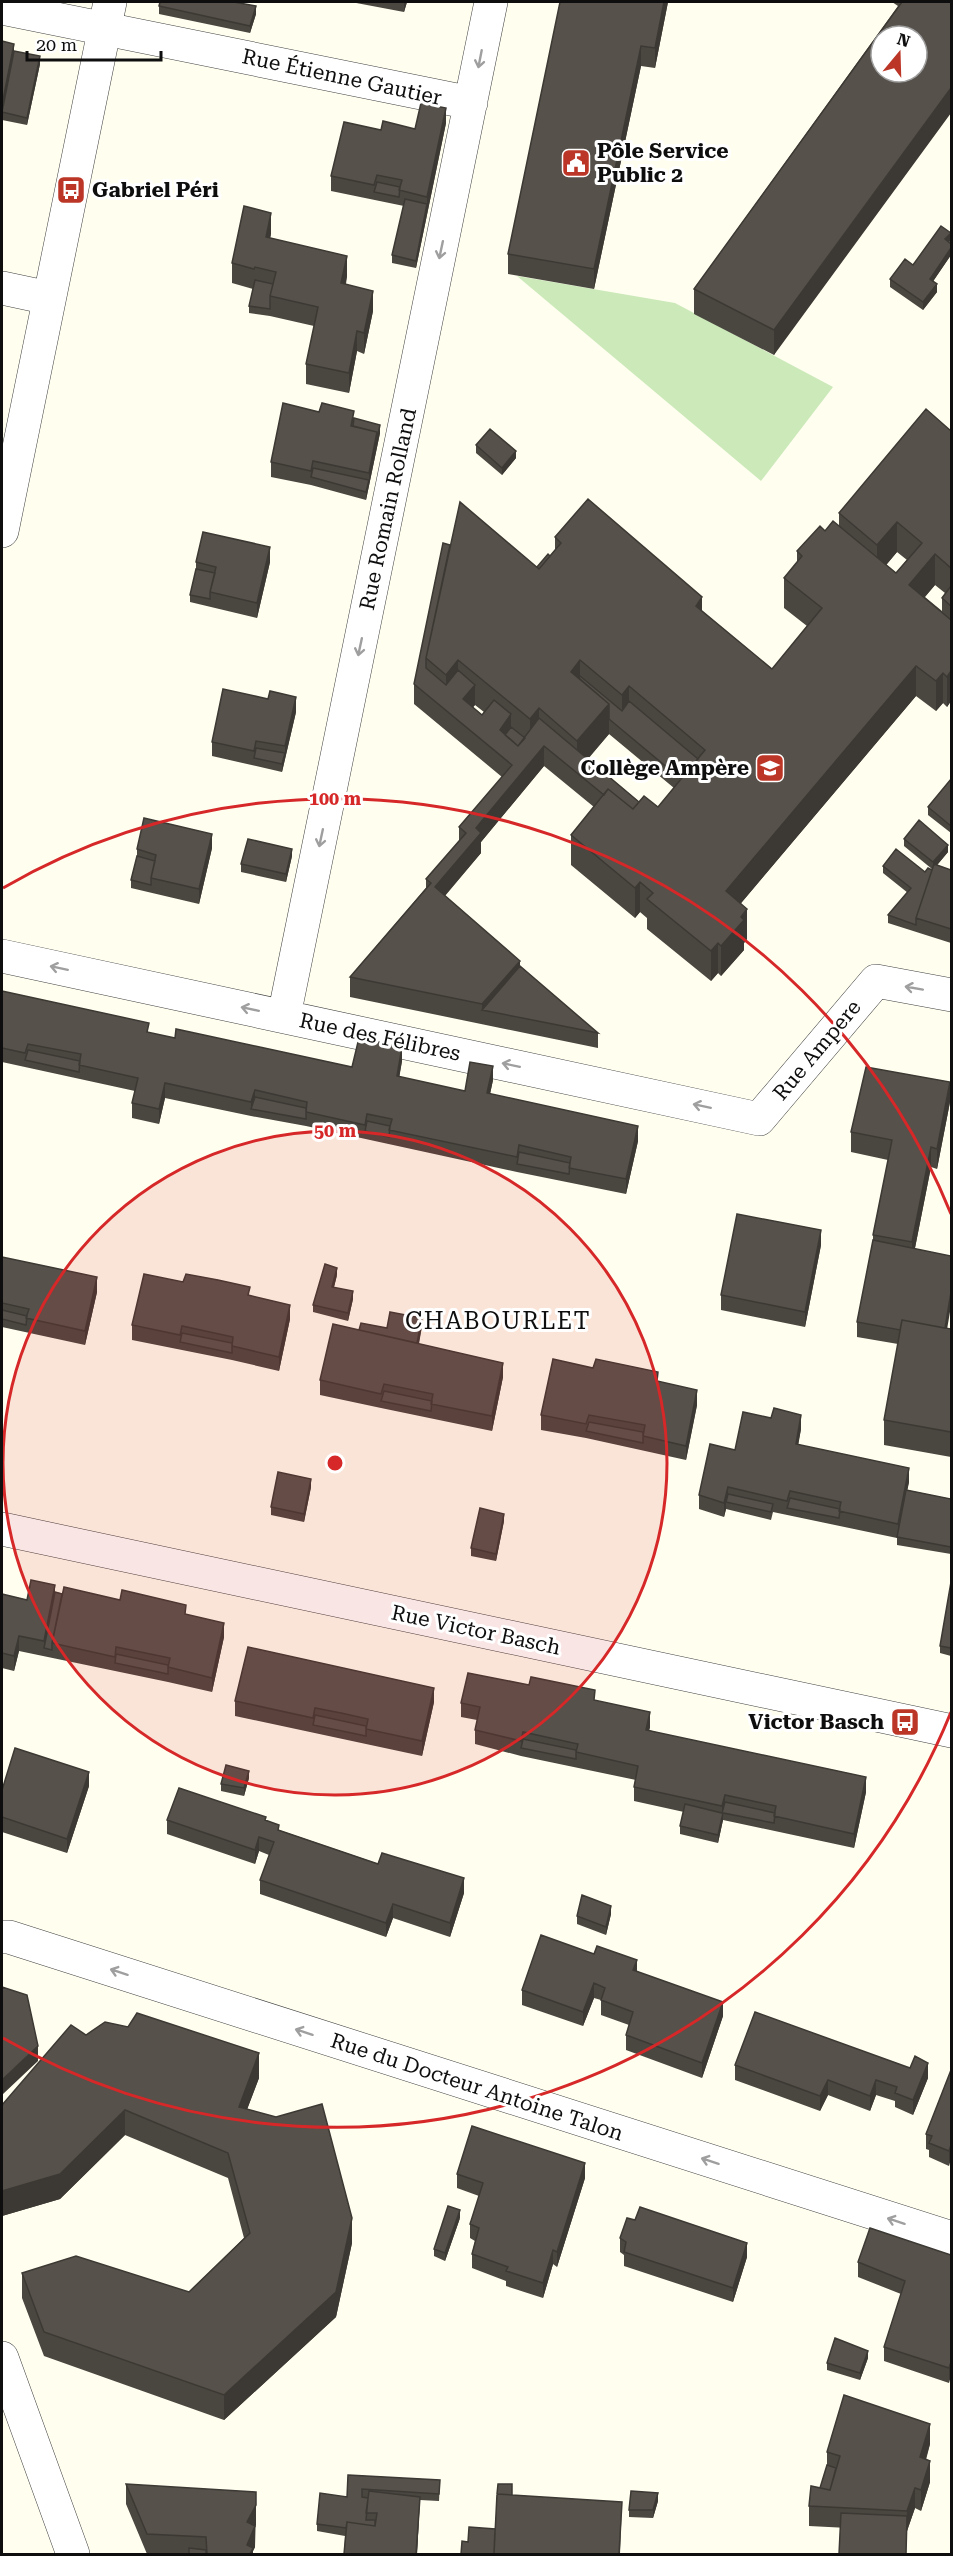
<svg xmlns="http://www.w3.org/2000/svg" width="953" height="2556" font-family="'Roboto Serif',serif">
<rect width="100%" height="100%" fill="#fffeef"/>
<path fill="#cbe9b9" d="M517 276 675 303 833 387 761 481Z"/>
<g fill="none" stroke-linecap="round" stroke-linejoin="round">
<g stroke="#414141" stroke-width="34">
<path id="street" d="M2 8 471 103
M2 288 49 298
M2 531 110 2
M2 956 759 1119 876 981 952 995
M284 1016 491 2
M2 1529 952 1731
M2 1937H9L952 2238
M2 2358 73 2554"/>
</g>
<use href="#street" stroke="#fff" stroke-width="33"/>
</g>
<path fill="#4a4640" fill-rule="evenodd" d="M351 2H407L404 12Z
M668 2 655 68 641 66 594 289 508 274V254Z
M892 2H951L774 355 694 314V289L898 6Z
M159 6 256 14 250 33 159 14Z
M2 41 14 51 40 64 27 125 2 120Z
M446 123 416 268 392 263V255L404 206 331 191V176L381 130 415 129Z
M271 234 270 238 347 276 346 284 373 311 364 354 357 351 349 393 306 384V364L314 326 270 316 249 313V306L253 289 232 283V263Z
M951 240 949 242 951 244V255L933 281 937 292 923 310 890 287V279Z
M319 412 354 418 380 433 366 500 311 485 271 477V462Z
M951 431V701L947 707 943 703 936 711 916 696 741 903 747 939 744 943V950L721 976 718 973 711 981 647 929V918L640 912 635 918 571 865V835L594 807 544 766 481 842V853L445 896 520 966 598 1033V1048L350 997V977L426 888V879L459 841V827L502 777 414 704V684L443 543 537 567 550 556 555 550V537L702 612 772 669 807 626 784 608V578L797 562V551L825 531 839 527V513ZM897 552 907 560 896 573 886 565ZM935 585 945 593 942 598V611L925 597ZM475 705 484 712 482 715 473 707ZM609 734 674 788 658 807 639 802 588 759Z
M476 445 516 458 502 475 476 453Z
M196 562H270L257 618 190 602V595L196 569Z
M296 712 282 772 212 756V742Z
M951 779V833L928 815V807Z
M904 839 948 852 937 865 951 870V943L888 923V915L908 893 883 873V866L925 872 932 870V869L904 846Z
M212 848 199 904 131 888V880L137 856V849Z
M292 856 286 882 241 872V864Z
M2 991 149 1033 175 1038 352 1067 402 1061 399 1077 465 1091 493 1080 490 1094 638 1141 626 1194 517 1172 306 1126 251 1116 165 1098 159 1124 132 1118V1103L135 1091 2 1062Z
M950 1102 937 1169 931 1167 915 1248 947 1328 951 1329V1457L884 1445V1420L898 1344 857 1337V1322L873 1240V1235L888 1160 851 1152V1132Z
M821 1245 805 1327 721 1310V1295Z
M2 1257 97 1292 85 1345 2 1327Z
M337 1275 334 1287 353 1299 348 1321 313 1312V1305Z
M250 1296 290 1319 279 1371 232 1360 132 1340V1325Z
M422 1326 419 1344 503 1377 492 1431 381 1408 320 1395V1380L359 1330Z
M658 1381 697 1405 686 1460 586 1438 541 1430V1415Z
M801 1429 798 1444 909 1482 907 1490 951 1499V1554L897 1545V1538L773 1512 771 1520 726 1509 724 1517 699 1509V1495L735 1450Z
M311 1487 304 1522 271 1515V1507Z
M504 1521 496 1561 471 1556V1548Z
M951 1582V1656L940 1653V1646Z
M55 1592 186 1614 224 1637 212 1692 168 1682 19 1651 14 1671 2 1668V1594L27 1600Z
M595 1700 650 1727 649 1730 866 1792 854 1848 723 1820 718 1843 680 1834V1826L684 1812 634 1801V1787L636 1780 521 1756 475 1744V1730L477 1720 461 1717V1703Z
M235 1701 434 1702 422 1756 235 1716Z
M249 1778 244 1796 221 1791V1784Z
M89 1786 67 1853 2 1832V1790Z
M167 1820H266L279 1830 464 1893 450 1937 393 1918 386 1937 260 1894V1880L269 1855 259 1851 255 1864 167 1834Z
M611 1914 606 1935 577 1924V1916Z
M637 1971 723 2016 702 2078 626 2050V2035L629 2025 601 2015V2000L594 1998 583 2026 522 2005V1990Z
M86 2035 259 2078 247 2109 352 2243 336 2317 224 2420 44 2356 22 2298V2273L189 2292 244 2238 228 2178 125 2135 60 2199 2 2216V2105Z
M735 2065 928 2078 913 2115 895 2107V2101L876 2095 870 2111 828 2095 820 2111 735 2080Z
M951 2070 949 2166 929 2157V2150L926 2149V2134Z
M457 2174 585 2178 557 2267 553 2264 543 2298 506 2286V2281L472 2268V2254L475 2241 470 2238V2224L479 2196 457 2188Z
M460 2218 445 2261 434 2256V2249Z
M620 2238 747 2257 733 2302 624 2266V2255L620 2252Z
M951 2255 949 2383 884 2361V2347L901 2294 858 2277V2262Z
M868 2358 860 2380 827 2370V2363Z
M930 2444 926 2460 930 2482 921 2511 915 2508 907 2531 809 2526V2506L820 2488 827 2465V2452Z
M348 2475 440 2480 439 2501 420 2500 417 2554H344L345 2536 317 2531V2524L347 2497Z
M126 2484 256 2512 255 2547 253 2551V2554H147L126 2504Z
M658 2501 653 2518 629 2517V2510Z"/>
<path fill="#3c3934" d="M404 2H407L404 12Z
M664 2H668L655 68V48Z
M256 6V14L250 33V26Z
M14 44V58L3 115V100Z
M641 46V66L594 289V269Z
M40 56V64L27 125V118Z
M951 88V113L774 355V330Z
M446 108V123L416 268V261L427 204V197Z
M271 213V234L266 257V237Z
M951 233V240L945 247V239Z
M951 248V255L930 286V279Z
M347 256V276L341 304V283Z
M937 284V292L923 310V302Z
M373 291V311L364 354V333Z
M357 331V351L349 393V373Z
M380 425V433L366 500V492L369 480V473L377 432Z
M516 451V458L502 475V468Z
M897 522V552L877 576V545Z
M270 547V562L257 618V603Z
M935 554V585L909 615V585Z
M702 597V627L696 606Z
M458 660V690L446 705V675Z
M580 660V690L571 672Z
M916 666V696L726 921V891Z
M951 671V701L947 707V677Z
M943 673V703L936 711V681Z
M475 685V705L463 719V699Z
M629 686V716L622 725V695Z
M296 697V712L282 772V764L285 753V746Z
M609 704V734L577 771V741Z
M539 708V739L530 742V719Z
M511 714V735L500 743V730Z
M544 746V766L481 842V853L435 907V887L476 828Z
M212 834V848L199 904V889Z
M948 845V852L933 870V862Z
M292 849V856L286 882V874Z
M640 882V912L635 918V888Z
M747 909V939L744 943V950L721 976V946Z
M718 943V973L711 981V951Z
M520 961V981L482 1010V1004Z
M402 1047V1061L397 1091V1076Z
M493 1066V1080L487 1108V1093Z
M950 1082V1102L937 1169V1149Z
M165 1083V1098L159 1124V1109Z
M255 1090V1105L251 1109V1102Z
M638 1126V1141L626 1194V1179Z
M931 1147V1167L912 1263V1242Z
M821 1230V1245L805 1327V1312Z
M337 1268V1275L332 1295V1287Z
M97 1277V1292L85 1345V1331Z
M353 1291V1299L348 1321V1313Z
M951 1292V1306L943 1353V1338Z
M290 1305V1319L279 1371V1357Z
M422 1318V1326L416 1357V1350Z
M503 1363V1377L492 1431V1416Z
M697 1390V1405L686 1460V1446Z
M801 1415V1429L796 1458V1444Z
M909 1468V1482L898 1538V1524Z
M311 1479V1487L304 1522V1514Z
M728 1487V1501L726 1502V1509L724 1517V1503Z
M504 1514V1521L496 1561V1554Z
M55 1585V1600L44 1648V1655V1641Z
M224 1623V1637L212 1692V1678Z
M19 1636V1651L14 1671V1656Z
M434 1688V1702L422 1756V1741Z
M650 1712V1727L646 1744V1730Z
M249 1771V1778L244 1796V1788Z
M89 1772V1786L67 1853V1839Z
M866 1777V1792L854 1848V1834Z
M725 1795V1809L723 1813V1820L718 1843V1835L722 1817V1806Z
M259 1837V1851L255 1864V1850Z
M464 1878V1893L450 1937V1923Z
M393 1904V1918L386 1937V1923Z
M611 1906V1914L606 1935V1927Z
M637 1960V1974L633 1970Z
M594 1983V1998L583 2026V2012Z
M723 2002V2016L702 2078V2063Z
M38 2046V2061L2 2095V2080Z
M259 2053V2078L239 2131V2107Z
M928 2063V2078L913 2115V2100Z
M828 2080V2095L820 2111V2096Z
M876 2080V2095L870 2111V2096Z
M125 2110V2135L60 2199 2 2216V2191Z
M951 2145V2159L949 2166V2151Z
M585 2163V2178L557 2267V2252Z
M460 2210V2218L445 2261V2253Z
M352 2218V2243L336 2317 224 2420V2395Z
M747 2243V2257L733 2302V2288Z
M553 2250V2264L543 2298V2283Z
M868 2351V2358L860 2380V2373Z
M951 2362V2376L949 2383V2368Z
M930 2424V2444L920 2478V2457Z
M930 2461V2482L921 2511V2490Z
M915 2488V2508L907 2531 906 2554 907 2511Z
M256 2492V2525L247 2542V2522Z
M658 2493V2501L653 2518V2510Z
M420 2497 417 2554H416Z
M622 2502 620 2554H619Z
M255 2526V2547L253 2551V2554H247V2545Z"/>
<path fill="#56514a" stroke="#3c3934" stroke-width="1.5" fill-rule="evenodd" d="M160 2H234L256 6 250 26 159 6Z
M560 2H664L655 48 641 46 594 269 508 254Z
M902 2H951V88L774 330 694 289ZM881 36H917V72H881Z
M2 41 14 44 3 100H2Z
M14 51 40 56 27 118 2 112Z
M421 103 446 108 427 197 399 190 402 180 377 175 374 185 331 176 344 122 381 130 383 121 415 129Z
M377 182 400 187 399 197 374 192Z
M405 199 427 204 416 261 392 255Z
M244 206 271 213 266 237 347 256 341 283 373 291 364 333 357 331 349 373 306 364 318 307 270 296 276 272 255 267 254 269 232 263Z
M941 226 951 233 945 239 951 244V248L930 279 937 284 923 302 890 279 905 259 913 265Z
M255 280 273 284 270 296V309L249 306Z
M283 403 319 412 322 403 354 411 351 426 377 432 369 473 313 461 311 471 271 462Z
M926 409 951 431V568L935 554 909 585 951 620V671L947 677 943 673 936 681 916 666 726 891 747 909 741 917 744 920 721 946 718 943 711 951 647 899 653 893 640 882 635 888 571 835 608 789 633 809 644 796 658 807 705 750 629 686 622 695 580 660 571 672 609 704 577 741 539 708 530 719 458 660 446 675 426 658 460 502 539 569 561 543 555 537 588 499 702 597 696 606 772 669 822 608 784 578 802 556 797 551 820 526 825 531 833 521 896 573 922 543 897 522 877 545 839 513Z
M354 418 380 425 377 439V432L353 426Z
M490 429 516 451 502 468 476 445Z
M313 468 369 480 366 492 311 477Z
M203 532 270 547 257 603 210 592 216 567 196 562Z
M443 543 450 545 426 658V668L446 685 458 670 475 685 463 699 482 715 494 700 511 714 500 730 518 746 539 718 639 802 633 809 608 789 604 795 544 746 476 828 481 833 435 887 520 961 482 1004 350 977 431 883 426 879 466 833 459 827 512 765 414 684Z
M548 554 550 556 539 569 537 567Z
M196 569 215 573 210 592V599L190 595Z
M951 586V606L942 598Z
M580 676 622 711 629 701 698 759 681 779 609 719V704L579 678Z
M223 689 268 699 270 691 296 697 285 746 256 741 254 751 212 742Z
M511 727 525 738 518 746 505 735Z
M256 748 285 753 282 764 254 758Z
M951 779V826L928 807Z
M144 818 212 834 199 889 151 878 156 855 137 849Z
M919 820 948 845 933 862 904 839Z
M248 839 292 849 286 874 241 864Z
M896 849 925 872 928 868 932 870 916 918V925L888 915 911 888 883 866Z
M137 856 155 861 151 878V885L131 880Z
M934 864 951 870V929L916 918Z
M520 966 598 1033 482 1010Z
M2 991 149 1023 147 1032 175 1038 176 1029 352 1067 359 1038 402 1047 397 1076 465 1091 470 1062 493 1066 487 1093 638 1126 626 1179 569 1168 571 1157 519 1145 517 1157 389 1130 392 1119 367 1114 365 1125 306 1112 307 1102 255 1090 251 1102 165 1083 159 1109 132 1103 138 1078 79 1065 81 1054 28 1044 25 1053 2 1048Z
M28 1050 80 1061 79 1072 25 1060Z
M866 1067 950 1082 937 1149 931 1147 912 1242 873 1235 892 1140 851 1132Z
M255 1097 306 1108V1119L251 1109Z
M367 1121 390 1126 389 1137 365 1131Z
M519 1152 570 1163 569 1174 517 1164Z
M737 1214 821 1230 805 1312 721 1295Z
M873 1240 951 1256V1292L945 1328 902 1320 900 1330 857 1322Z
M2 1257 97 1277 85 1331 26 1318 29 1309 2 1303Z
M325 1264 337 1268 332 1287 353 1291 348 1313 313 1305Z
M144 1274 183 1282 186 1274 218 1280 250 1287 248 1295 290 1305 279 1357 232 1346 233 1337 182 1326 180 1335 132 1325Z
M2 1310 27 1316 26 1325 2 1319Z
M390 1312 422 1318 417 1343 359 1330 361 1323 387 1328Z
M902 1320 951 1329V1432L884 1420Z
M333 1324 503 1363 492 1416 431 1404 433 1394 384 1384 381 1394 320 1380Z
M182 1333 232 1343V1353L180 1342Z
M553 1359 593 1368 596 1359 658 1372 657 1381 697 1390 686 1446 643 1436 645 1425 589 1415 586 1424 541 1415Z
M384 1391 432 1401 431 1411 381 1401Z
M774 1408 801 1415 796 1444 909 1468 898 1524 839 1511 841 1502 790 1491 787 1501 728 1487 724 1503 699 1495 710 1444 735 1450 743 1412 771 1418Z
M589 1422 643 1432V1443L586 1431Z
M278 1472 311 1479 304 1514 271 1507Z
M906 1490 951 1499V1547L897 1537Z
M728 1494 773 1504 771 1512 726 1502Z
M790 1498 840 1509 839 1518 787 1508Z
M480 1508 504 1514 496 1554 471 1548Z
M31 1580 55 1585 44 1641 19 1636 14 1656 2 1653V1594L27 1600Z
M951 1582V1648L940 1646Z
M64 1587 120 1600 122 1590 186 1605 185 1614 224 1623 212 1678 168 1667 170 1658 116 1647 115 1657 52 1643Z
M55 1592 62 1594 52 1643V1650L44 1648Z
M248 1647 434 1688 422 1741 366 1729 368 1719 341 1713 315 1708 313 1718 235 1701Z
M116 1654 168 1665V1674L115 1663Z
M468 1673 529 1685 531 1677 595 1690 594 1700 650 1712 646 1730 866 1777 854 1834 774 1816 776 1806 725 1795 722 1806 634 1787 638 1766 576 1752 578 1744 523 1732 521 1741 475 1730 480 1707 461 1703Z
M315 1715 366 1726V1736L313 1725Z
M523 1739 576 1750V1759L521 1748Z
M15 1748 89 1772 67 1839 2 1817V1790Z
M226 1765 249 1771 244 1788 221 1784Z
M179 1788 266 1817 265 1820 279 1825 278 1830 378 1864 382 1853 464 1878 450 1923 393 1904 386 1923 260 1880 274 1842 259 1837 255 1850 167 1820Z
M725 1802 775 1813 774 1823 723 1813 718 1835 680 1826 685 1804 722 1813Z
M582 1895 611 1906 606 1927 577 1916Z
M541 1935 594 1954 597 1946 637 1960 633 1970 723 2002 702 2063 626 2035 633 2012 601 2000 605 1988 594 1983 583 2012 522 1990Z
M2 1987 27 1995 38 2046 2 2080Z
M755 2012 910 2068 915 2056 928 2063 913 2100 895 2093 897 2087 876 2080 870 2096 828 2080 820 2096 735 2065Z
M137 2013 259 2053 239 2107 276 2117 322 2104 352 2218 336 2292 224 2395 44 2332 22 2273 76 2256 189 2292 250 2233 228 2153 125 2110 60 2174 2 2191V2105L71 2025 86 2035 105 2022 128 2027Z
M951 2070V2145L949 2151 929 2143 932 2136 926 2134Z
M472 2126 585 2163 557 2252 553 2250 543 2283 506 2271 508 2267 472 2254 479 2228 470 2224 483 2183 457 2174Z
M448 2206 460 2210 445 2253 434 2249Z
M640 2207 747 2243 733 2288 624 2252 626 2242 620 2238 627 2218 635 2220Z
M870 2228 951 2255V2362L949 2368 884 2347 905 2281 858 2262Z
M835 2338 868 2351 860 2373 827 2363Z
M844 2395 930 2424 920 2457 930 2461 921 2490 915 2488 907 2511 809 2506 811 2486 830 2490 840 2456 827 2452Z
M827 2465 836 2468 830 2490 820 2488Z
M348 2475 440 2480 439 2494 362 2489V2497L368 2498 366 2520H375V2526L347 2522 346 2528 317 2524 320 2493 347 2497Z
M126 2484 256 2492V2505L247 2522 255 2526 247 2545 253 2548 250 2554H207L206 2537 147 2534Z
M498 2484H512V2495L497 2494Z
M369 2491 420 2497 416 2554H344L347 2522 375 2526 377 2513H366Z
M631 2491 658 2493 653 2510H629Z
M497 2494 622 2502 619 2554H494Z
M841 2513 907 2516 906 2554H839Z
M469 2527 495 2529 494 2554H461L462 2541 468 2542Z
M189 2548 206 2550V2554H189Z"/>
<defs><path id="oneway-shaft" d="M-6 0H5M1.5-3L5.5 0L1.5 3" fill="none" stroke-width="1.6" stroke-linecap="round" stroke-linejoin="round" transform="scale(1.5)"/></defs>
<g stroke="#9f9f9f">
<use href="#oneway-shaft" transform="translate(480 59) rotate(101)"/>
<use href="#oneway-shaft" transform="translate(441 250) rotate(102)"/>
<use href="#oneway-shaft" transform="translate(360 647) rotate(102)"/>
<use href="#oneway-shaft" transform="translate(321 838) rotate(102)"/>
<use href="#oneway-shaft" transform="translate(59 968) rotate(-168)"/>
<use href="#oneway-shaft" transform="translate(914 988) rotate(-170)"/>
<use href="#oneway-shaft" transform="translate(250 1009) rotate(-168)"/>
<use href="#oneway-shaft" transform="translate(511 1065) rotate(-168)"/>
<use href="#oneway-shaft" transform="translate(702 1106) rotate(-168)"/>
<use href="#oneway-shaft" transform="translate(119 1972) rotate(-162)"/>
<use href="#oneway-shaft" transform="translate(304 2032) rotate(-162)"/>
<use href="#oneway-shaft" transform="translate(710 2161) rotate(-162)"/>
<use href="#oneway-shaft" transform="translate(896 2221) rotate(-162)"/>
</g>
<circle cx="335" cy="1463" r="332" fill="#d62828" fill-opacity=".12"/>
<g fill="none" stroke="#d62828" stroke-width="3">
<circle cx="335" cy="1463" r="332"/>
<path d="M951 1712A664 664 0 0 1 3 2038M3 888A664 664 0 0 1 951 1214"/>
</g>
<defs>
<g id="civic-square" transform="scale(1.5)"><rect x="-9" y="-9" width="18" height="18" rx="4" fill="#bc3627" stroke="#fff"/><path d="M-.6-6.5H3V-4.5H.6V-3L4-1V1h2V6H-6V1h2V-1L-.6-3ZM-1.2 2.5V6h2.4V2.5Z" fill="#fff"/></g>
<g id="bus-square" transform="scale(1.5)"><rect x="-9" y="-9" width="18" height="18" rx="4" fill="#bc3627" stroke="#fff"/><path d="M-5-6H5V4H4V6H2V4H-2V6H-4V4H-5ZM-3.5-4V0h7V-4ZM-3.5 1.2v1.5H-2V1.2ZM2 1.2v1.5H3.5V1.2Z" fill="#fff"/></g>
<g id="school-square" transform="scale(1.5)"><rect x="-9" y="-9" width="18" height="18" rx="4" fill="#bc3627" stroke="#fff"/><path d="M0-5L7-2L0 1L-7-2ZM-4 1L0 2.5L4 1V4Q0 6-4 4Z" fill="#fff"/></g>
</defs>
<g fill-rule="evenodd">
<use href="#civic-square" x="576" y="163"/>
<use href="#bus-square" x="71" y="190"/>
<use href="#school-square" x="770" y="768"/>
<use href="#bus-square" x="905" y="1722"/>
</g>
<g text-anchor="middle" dominant-baseline="central" stroke-width="6" stroke-linejoin="round" paint-order="stroke">
<g font-size="21" fill="#0e0e0e" stroke="#fff">
<text transform="translate(342 77) rotate(12)">Rue Étienne Gautier</text>
<text transform="translate(388 509) rotate(-78)">Rue Romain Rolland</text>
<text transform="translate(380 1037) rotate(12)">Rue des Félibres</text>
<text transform="translate(817 1050) rotate(-50)">Rue Ampere</text>
<text transform="translate(476 1630) rotate(12)">Rue Victor Basch</text>
<text transform="translate(477 2087) rotate(18)">Rue du Docteur Antoine Talon</text>
</g>
<g font-size="21" font-weight="bold" fill="#0e0e0e" stroke="#fff" text-anchor="start">
<text x="597" y="151">Pôle Service<tspan x="597" dy="24">Public 2</tspan></text>
<text x="92" y="190">Gabriel Péri</text>
<text x="749" y="768" text-anchor="end">Collège Ampère</text>
<text x="884" y="1722" text-anchor="end">Victor Basch</text>
</g>
<g font-size="24" letter-spacing="1.5" fill="#0e0e0e" stroke="#fff">
<text x="498" y="1321">CHABOURLET</text>
</g>
</g>
<circle cx="335" cy="1463" r="9" fill="#d62828" stroke="#fff" stroke-width="3"/>
<g font-size="18" text-anchor="middle" font-weight="bold" fill="#d62828" stroke="#fff" stroke-width="6" stroke-linejoin="round" paint-order="stroke">
<text x="335" y="805">100 m</text>
<text x="335" y="1137">50 m</text>
</g>
<rect width="953" height="2556" fill="none" stroke="#0e0e0e" stroke-width="6"/>
<g transform="translate(899 54) rotate(19)"><circle r="28" fill="#ffffff" stroke="#9f9f9f" stroke-width="1.5"/>
<path d="M0-4.5L10 22L0 15L-10 22Z" fill="#bc3627"/>
<text y="-9" font-size="16" font-weight="bold" text-anchor="middle" fill="#0e0e0e">N</text>
</g>
<path d="M27 51v9h134v-9" fill="none" stroke="#0e0e0e" stroke-width="3"/>
<text x="36" y="51" font-size="18" fill="#0e0e0e" stroke="#ffffff" stroke-width="4.5" paint-order="stroke">20 m</text>
</svg>
